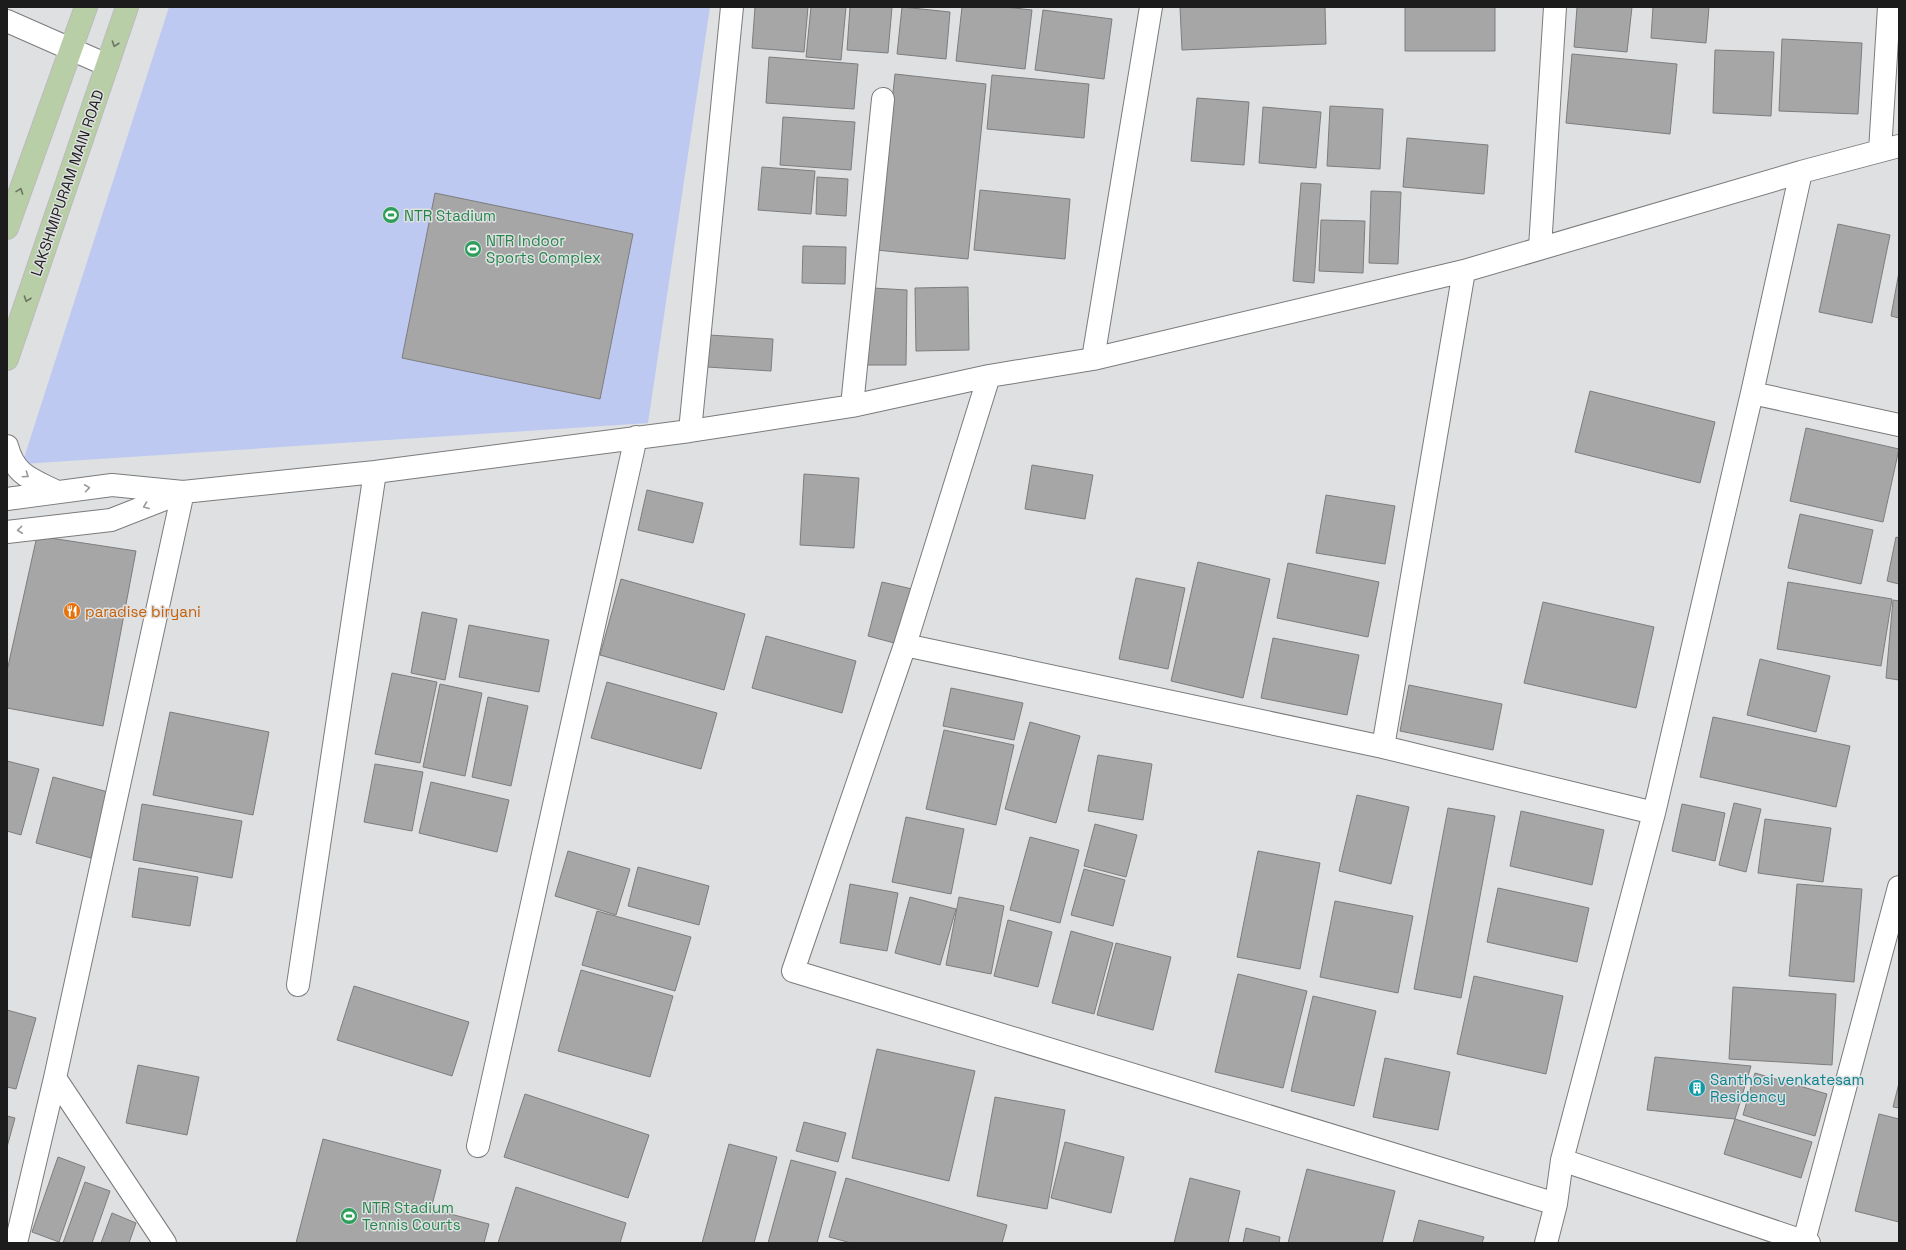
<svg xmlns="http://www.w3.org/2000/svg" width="1906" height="1250" font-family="'Space Grotesk',sans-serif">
<rect width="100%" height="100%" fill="#dfe0e1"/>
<path fill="#bdc9f1" d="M169 7H710L648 423 22 464Z"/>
<path fill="#a6a6a7" stroke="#7d7d7e" d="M755 7H808L804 52 752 48Z
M811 7H846L841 60 806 57Z
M850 7H892L888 53 847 50Z
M902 7 950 12 946 59 897 54Z
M962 7H1005L1032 10 1025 69 956 61Z
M1180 7H1325L1326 44 1182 50Z
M1405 7H1495V51H1405Z
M1577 7H1632L1627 52 1574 47Z
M1653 7H1709L1706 43 1651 38Z
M1043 10 1112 19 1104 79 1035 70Z
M1782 39 1862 43 1858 114 1779 111Z
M1715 50 1774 52 1771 116 1713 113Z
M1572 54 1677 64 1670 134 1566 123Z
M769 57 858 64 854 109 766 103Z
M895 74 986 84 968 259 876 250Z
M992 75 1089 84 1084 138 987 129Z
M1197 98 1249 102 1244 165 1191 161Z
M1330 106 1383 109 1380 169 1327 166Z
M1263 107 1321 112 1316 168 1259 163Z
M783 117 855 122 851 170 780 165Z
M1407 138 1488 145 1484 194 1403 187Z
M762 167 815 171 811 214 758 210Z
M817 177 848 179 846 216 816 214Z
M1301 183 1321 184 1314 283 1293 281Z
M980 190 1070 199 1065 259 974 250Z
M1371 191 1401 192 1398 264 1369 263Z
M435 193 633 234 600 399 402 358Z
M1321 220 1365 221 1363 273 1319 271Z
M1838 224 1890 235 1872 323 1819 312Z
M803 246 846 247 845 284 802 283Z
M1899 272V318L1891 316Z
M968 287 969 350 916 351 915 288Z
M873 288 907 290 906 365H860Z
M709 335 773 339 771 371 707 367Z
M1590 391 1715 422 1700 483 1575 452Z
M1806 428 1899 449 1883 522 1790 501Z
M1032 465 1093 475 1085 519 1025 509Z
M804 474 859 478 854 548 800 545Z
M647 490 703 503 693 543 638 530Z
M1326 495 1395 506 1385 564 1316 553Z
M1800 514 1873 530 1861 584 1788 568Z
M37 536 136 551 103 726 7 708V671Z
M1896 537 1899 538V584L1887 581Z
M1198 562 1270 579 1243 698 1171 681Z
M1288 563 1379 582 1368 637 1277 618Z
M1136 578 1185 588 1168 669 1119 659Z
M621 579 745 614 724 690 600 655Z
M882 582 912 589 898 644 868 636Z
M1788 582 1892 599 1881 666 1777 649Z
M1893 600 1899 601V680L1886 678Z
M1543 602 1654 627 1636 708 1524 683Z
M422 612 457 619 445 680 411 673Z
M469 625 549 640 539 692 459 677Z
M766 636 856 661 842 713 752 688Z
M1273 638 1359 655 1347 715 1261 698Z
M1760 659 1830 676 1816 732 1747 715Z
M392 673 437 682 420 763 375 754Z
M607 682 717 713 701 769 591 738Z
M440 684 482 693 465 776 423 767Z
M1409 685 1502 704 1493 750 1400 731Z
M951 688 1023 703 1014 740 943 726Z
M488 697 528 706 511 786 472 777Z
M170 712 269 732 253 815 153 795Z
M1713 717 1850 746 1836 807 1700 777Z
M1030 722 1080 736 1056 823 1005 809Z
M944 730 1014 745 996 825 926 809Z
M1098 755 1152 764 1143 820 1088 811Z
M7 761 39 769 21 835 7 831Z
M375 764 423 772 412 831 364 822Z
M53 777 108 792 91 858 36 843Z
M431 782 509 800 497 852 419 833Z
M1357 795 1409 807 1391 884 1339 871Z
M1734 803 1761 809 1746 872 1719 865Z
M142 804 242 821 232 878 133 860Z
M1682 804 1725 813 1715 861 1672 851Z
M1448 808 1495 816 1461 998 1414 989Z
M1521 811 1604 830 1592 885 1510 866Z
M906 817 964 829 951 894 892 882Z
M1765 819 1831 828 1823 882 1758 873Z
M1095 824 1137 835 1126 877 1084 866Z
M1030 837 1079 850 1060 923 1010 910Z
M568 851 630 869 616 915 555 896Z
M1258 851 1320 863 1300 969 1237 957Z
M638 867 709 886 699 925 628 906Z
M139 868 198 877 190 926 132 917Z
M1084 869 1125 880 1113 926 1071 915Z
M850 884 898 893 887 951 840 943Z
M1797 884 1862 889 1854 982 1789 976Z
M1498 888 1589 908 1577 962 1487 942Z
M910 897 956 909 940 965 895 953Z
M959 897 1004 906 991 974 946 965Z
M1335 901 1413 916 1398 993 1320 977Z
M597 911 691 937 675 991 582 965Z
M1008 920 1052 932 1038 987 994 976Z
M1071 931 1113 943 1094 1014 1052 1003Z
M1116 943 1171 957 1153 1030 1097 1015Z
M581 970 673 996 650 1077 558 1051Z
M1238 974 1307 991 1283 1088 1215 1072Z
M1474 976 1563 996 1546 1074 1457 1054Z
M354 986 469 1022 452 1076 337 1040Z
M1733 987 1836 994 1832 1065 1729 1059Z
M1313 996 1376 1011 1354 1106 1291 1091Z
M7 1010 36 1018 16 1089 7 1087Z
M877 1049 975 1071 949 1181 852 1158Z
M1655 1057 1751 1066 1735 1119 1647 1110Z
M1385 1058 1450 1072 1438 1130 1373 1117Z
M138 1065 199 1077 187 1135 126 1123Z
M1755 1073 1827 1094 1815 1136 1743 1115Z
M1899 1083V1108L1893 1107Z
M525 1094 649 1135 628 1198 504 1157Z
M995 1097 1065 1110 1047 1209 977 1196Z
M1879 1114 1899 1119V1222L1855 1211Z
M7 1116 15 1118 7 1147Z
M1735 1119 1812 1142 1801 1178 1724 1154Z
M804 1122 846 1133 838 1162 796 1151Z
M323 1139 441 1170 431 1209 489 1224 484 1243H296Z
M1065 1142 1124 1157 1111 1213 1051 1198Z
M729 1144 777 1157 754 1243H702Z
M58 1157 85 1167 59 1242 32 1232Z
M791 1160 836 1172 817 1243H768Z
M1307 1169 1395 1191 1382 1243H1288Z
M846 1178 1007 1225 1002 1243H851L829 1237Z
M1190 1178 1240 1191 1228 1243H1174Z
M85 1182 110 1191 92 1243H63Z
M516 1187 626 1223 620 1243H498Z
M112 1213 136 1223 129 1243H101Z
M1419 1220 1484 1237 1482 1243H1413Z
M1246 1228 1280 1237 1279 1243H1243Z"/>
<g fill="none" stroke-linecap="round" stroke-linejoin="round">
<g stroke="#7b7b7c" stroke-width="24">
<path id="minor" d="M7 21 107 65
M1880 151 1889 7
M1540 248 1555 7
M1093 359 1151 7
M989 376 905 645 793 971 1556 1204
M1752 393 1899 425
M852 406 883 99
M690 431 732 7
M7 446C15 476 32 479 57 492
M7 499 112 485 183 492 375 472 690 431 852 406 989 376 1093 359 1464 271 1801 172 1899 146
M7 532 111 520 180 493
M905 645 1383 747 1654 813
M1383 747 1464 271
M298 985 375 472
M55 1078 165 1243
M478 1146 636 437
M1562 1160 1809 1243
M1804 1241 1899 887
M16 1243 55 1078 183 492
M1546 1243 1556 1204 1562 1160 1654 813 1752 393 1801 172"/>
</g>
<g stroke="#bbb" stroke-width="24">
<path id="major" d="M7 228 86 7
M7 359 127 7"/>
</g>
<use href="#minor" stroke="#fff" stroke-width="22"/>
<use href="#major" stroke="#b8cea6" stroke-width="22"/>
</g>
<defs><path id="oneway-chevron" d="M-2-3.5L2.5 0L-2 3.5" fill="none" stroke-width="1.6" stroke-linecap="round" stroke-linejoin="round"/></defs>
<g stroke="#6a7562">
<use href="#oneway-chevron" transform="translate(115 44) rotate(109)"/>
<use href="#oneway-chevron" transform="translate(20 191) rotate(-70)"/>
<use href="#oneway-chevron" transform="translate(27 299) rotate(109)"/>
</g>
<g stroke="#999">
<use href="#oneway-chevron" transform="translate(26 475) rotate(34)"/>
<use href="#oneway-chevron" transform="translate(87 488) rotate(-8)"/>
<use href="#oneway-chevron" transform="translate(146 506) rotate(159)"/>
<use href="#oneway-chevron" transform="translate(20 530) rotate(174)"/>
</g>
<defs>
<g id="stadium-disc" transform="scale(0.9)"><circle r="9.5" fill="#2e9e5b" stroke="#dfe0e1"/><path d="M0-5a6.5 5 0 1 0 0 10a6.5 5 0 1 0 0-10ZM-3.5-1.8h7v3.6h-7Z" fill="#fff"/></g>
<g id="restaurant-disc" transform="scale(0.9)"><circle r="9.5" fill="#e8710a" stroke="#dfe0e1"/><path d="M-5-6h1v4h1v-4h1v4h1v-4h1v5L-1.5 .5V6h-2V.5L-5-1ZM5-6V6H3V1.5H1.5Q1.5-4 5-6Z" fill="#fff"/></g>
<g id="building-disc" transform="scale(0.9)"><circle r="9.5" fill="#0f9aa8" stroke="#dfe0e1"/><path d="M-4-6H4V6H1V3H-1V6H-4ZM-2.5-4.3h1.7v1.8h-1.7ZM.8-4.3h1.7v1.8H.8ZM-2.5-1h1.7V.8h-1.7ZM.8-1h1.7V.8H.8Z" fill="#fff"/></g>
</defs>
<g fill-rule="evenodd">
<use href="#stadium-disc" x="391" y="215"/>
<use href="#stadium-disc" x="473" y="249"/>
<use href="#restaurant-disc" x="72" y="611"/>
<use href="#building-disc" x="1697" y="1088"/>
<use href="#stadium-disc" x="349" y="1216"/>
</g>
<g text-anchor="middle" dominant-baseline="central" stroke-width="3" stroke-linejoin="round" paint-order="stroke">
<g font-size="15" fill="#1c1c1d" stroke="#dfe0e1">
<text transform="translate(67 183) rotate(-71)">LAKSHMIPURAM MAIN ROAD</text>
</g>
<g font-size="15" fill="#27864d" stroke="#dfe0e1" text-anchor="start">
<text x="404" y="215">NTR Stadium</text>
<text x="486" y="240">NTR Indoor<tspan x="486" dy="17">Sports Complex</tspan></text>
<text x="362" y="1207">NTR Stadium<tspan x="362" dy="17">Tennis Courts</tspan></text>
</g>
<g font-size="15" fill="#c56008" stroke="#dfe0e1" text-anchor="start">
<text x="85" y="611">paradise biryani</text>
</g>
<g font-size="15" fill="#0d838f" stroke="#dfe0e1" text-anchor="start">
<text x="1710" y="1079">Santhosi venkatesam<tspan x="1710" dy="17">Residency</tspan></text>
</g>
</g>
<rect width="1906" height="1250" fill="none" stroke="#1c1c1d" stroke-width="16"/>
</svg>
